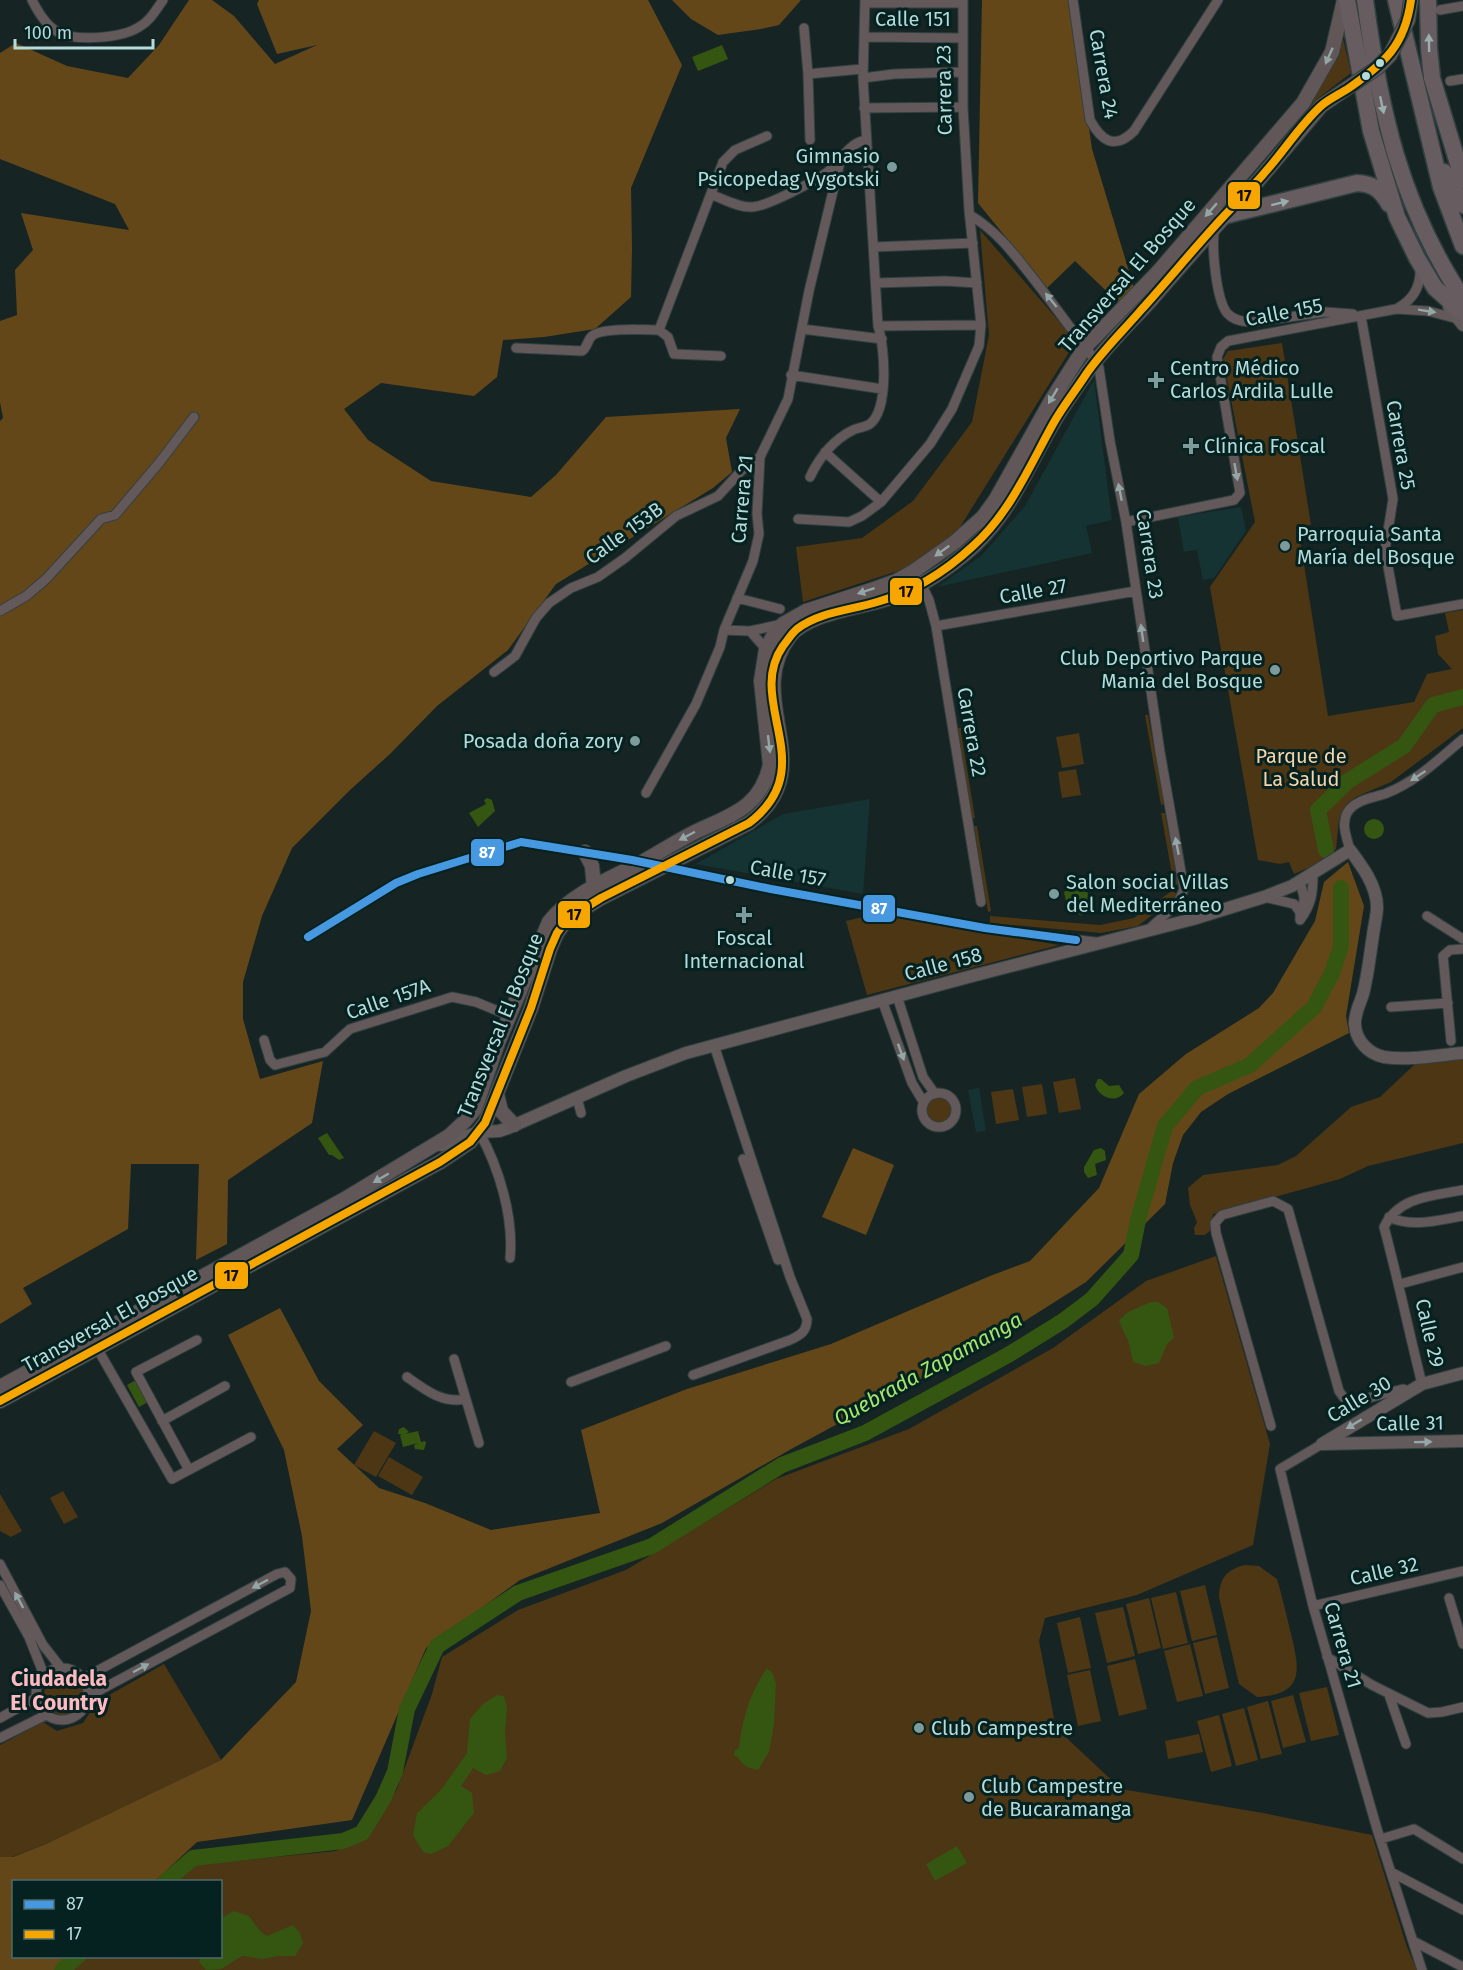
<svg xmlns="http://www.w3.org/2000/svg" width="1463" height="1970" font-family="'Fira Sans',sans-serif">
<rect width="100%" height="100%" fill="#162524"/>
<path fill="#153332" d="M1094 380 1112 520 1086 526 1092 553 937 587 981 556 1025 506Z
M1241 507 1246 531 1214 578 1203 580 1197 550 1184 552 1178 517Z
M870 799 863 894 696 864 783 814Z
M979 1088 986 1131 976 1132 968 1090Z"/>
<path fill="#4c3614" d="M1342 34 1351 73 1317 99 1285 137 1307 106Z
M980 230 1076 341 955 535 913 566 803 602 796 547 862 538 913 501 972 422 989 335Z
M1282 343 1311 525 1298 527 1328 716 1414 702 1427 674 1452 669 1438 654 1435 636 1449 632 1445 613 1463 610V728L1391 782 1356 797 1348 803 1342 811 1339 820 1336 849 1317 864 1294 874 1289 862 1280 864 1258 860 1210 587 1255 522 1223 359 1228 351Z
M1145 715H1148L1164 804 1161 805Z
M957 728H961V732L975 818 971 819Z
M1079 733 1084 764 1062 768 1056 737Z
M1076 769 1081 795 1062 798 1058 772Z
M1161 813H1165L1178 884 1174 885Z
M974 826H977L991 911 988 912Z
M1173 890 1177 895 1138 926 1101 933 990 923V916L1100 925 1134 918Z
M876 914 1059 945 867 995 846 921Z
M1463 1058V1143L1368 1166 1340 1179 1213 1214 1211 1230 1205 1235H1195L1194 1228 1197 1222 1190 1205 1188 1188 1203 1175 1278 1165 1296 1156 1351 1107 1380 1097 1415 1064Z
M1075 1078 1081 1109 1059 1113 1053 1082Z
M1042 1084 1047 1114 1027 1117 1022 1087Z
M1013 1089 1019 1120 996 1124 991 1092Z
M925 1110a15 15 0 1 1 30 0a15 15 0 1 1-30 0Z
M1216 1256 1270 1444 1253 1545 1137 1595 1045 1618 1039 1641 1056 1728 1121 1789 1263 1813 1372 1835 1407 1947 1417 1970H64L81 1957 220 1956V1882L173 1881 194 1865 336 1851 369 1833 397 1789 432 1694 442 1657 518 1610 626 1570 776 1479 909 1429 1053 1348 1146 1281Z
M374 1431 396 1443 376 1477 354 1465Z
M389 1457 423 1477 412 1495 378 1476Z
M63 1491 78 1517 64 1524 50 1498Z
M0 1494 22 1531 11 1537 0 1531Z
M1245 1565 1259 1566 1277 1579C1282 1596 1286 1613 1290 1630 1299 1667 1307 1695 1257 1697L1239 1684 1219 1597C1219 1579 1227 1569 1245 1565Z
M1205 1585 1217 1635 1192 1641 1180 1591Z
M1176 1592 1188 1643 1163 1649 1151 1598Z
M1149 1598 1161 1648 1138 1654 1126 1604Z
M1123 1607 1135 1656 1107 1663 1095 1613Z
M1080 1617 1091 1668 1068 1673 1057 1623Z
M1217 1637 1229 1688 1205 1694 1193 1643Z
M1190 1644 1203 1696 1177 1702 1164 1651Z
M1135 1659 1147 1709 1119 1716 1107 1666Z
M164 1664 221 1760 46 1844 12 1857H0V1745L43 1722 57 1731 83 1723 97 1702Z
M1090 1670 1101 1721 1078 1726 1067 1675Z
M44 1695a20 20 0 1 1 40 0a20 20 0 1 1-40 0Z
M1327 1687 1339 1735 1311 1741 1299 1693Z
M1293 1695 1306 1742 1283 1748 1271 1701Z
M1268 1701 1282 1754 1261 1759 1247 1707Z
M1244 1708 1258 1760 1236 1766 1222 1714Z
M1219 1715 1232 1766 1211 1772 1197 1721Z
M1199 1734 1203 1752 1168 1759 1165 1741Z"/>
<path fill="#644719" d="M189 0H212L234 16 275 64 317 45 277 54 257 4 259 0H648L682 65 631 188 632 248 631 297 595 329 544 337 503 340 497 377 474 396 381 383 344 409 368 440 431 481 531 497 556 475 606 417 740 409 726 438 732 472 713 488 556 584 508 650 437 706 390 754 350 790 292 848 262 916 243 982V1019L260 1079 323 1061 312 1123 228 1180 227 1244 196 1260 199 1164H131L128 1229 23 1288 32 1304 0 1324V421L3 418 0 402V321L17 315 15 270 33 250 21 213 129 230 115 204 0 159V53L16 43 67 66 128 78 159 45Z
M672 0H801L779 25 761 29 718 35 691 19Z
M982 0H1071L1092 149 1134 288 1121 305 1075 261 1047 288 978 203Z
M1348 862 1364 906 1346 1016 1349 1033 1228 1094 1201 1112 1183 1135 1173 1163 1165 1204 1086 1282 1004 1334 793 1448 662 1523 520 1580 426 1648 352 1820 197 1842 155 1881 14 1882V1956L76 1957 62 1970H0V1857H13L46 1844 221 1760 296 1682 311 1611 302 1536 284 1450 228 1335 280 1308 319 1381 363 1425 337 1449 379 1488 425 1503 491 1530 600 1513 581 1430 687 1389 831 1344 990 1276 1030 1261 1099 1188 1139 1094 1186 1054 1259 1008 1273 993 1315 921 1324 882Z
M853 1148 894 1165 866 1235 822 1217Z"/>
<path fill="#345611" d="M722 45 728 59 698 71 692 57Z
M487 798 492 800 495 811 478 827 469 813 486 804 484 800Z
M1364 829a10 10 0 1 1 20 0a10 10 0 1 1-20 0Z
M1086 885 1091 911 1087 914 1080 915 1073 910 1072 902 1066 901 1064 892 1071 888Z
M1098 1079H1101L1109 1086 1119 1085 1124 1093C1115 1104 1099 1097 1095 1085Z
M327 1133 344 1158 339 1160 332 1155H329L318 1138Z
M1101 1148 1105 1151 1106 1160 1095 1164 1097 1175 1088 1178 1084 1172V1167L1094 1150Z
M1151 1302H1158L1167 1308 1174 1338 1167 1344 1159 1363 1146 1366 1133 1362 1128 1340 1123 1331 1119 1320 1128 1312Z
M136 1380 148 1402 139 1407 127 1385Z
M404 1427 409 1432 405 1434 418 1431 421 1442 425 1441 426 1443 424 1450 415 1449 414 1445 418 1443 403 1447 400 1435 402 1434H398L399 1429Z
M767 1668 773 1674 776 1684 774 1724 769 1752 758 1770C749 1768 742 1766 738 1757L734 1756 735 1750 739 1748C743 1717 749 1695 767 1668Z
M497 1695 504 1696 507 1708 505 1732 507 1758 500 1771 486 1775 473 1768 461 1786 472 1793 474 1813 448 1846 431 1854 423 1852 413 1835 417 1813 441 1790 467 1753 470 1719 483 1704Z
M957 1846 967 1863 935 1881 926 1864Z
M234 1911 249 1916 260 1931 267 1936 293 1925 300 1933 303 1943 295 1956H279L262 1959 242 1956 221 1969 206 1970 199 1962 200 1957 220 1956 221 1918Z"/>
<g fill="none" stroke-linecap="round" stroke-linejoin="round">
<path stroke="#345611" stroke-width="16" d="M1326 850 1318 810 1348 781 1404 746 1433 705 1463 697
M165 1882 193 1858 343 1841 362 1833 383 1799 395 1772 407 1709 437 1646 518 1593 652 1546 782 1465 865 1433 1008 1355 1063 1321 1092 1299 1131 1255 1138 1220 1165 1126 1197 1088 1250 1065 1314 1007 1332 973 1341 946V888
M62 1970 78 1956"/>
<g stroke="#314040" stroke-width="11">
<path id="street" d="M32 0C38 12 46 26 58 32 76 42 122 38 139 27 150 21 156 10 163 0
M1073 0 1090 120C1101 140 1114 151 1134 131L1218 0
M865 3H963
M1440 10 1463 6
M804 28 808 74
M864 37 962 38
M863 78 894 74 962 72
M1450 81 1463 79
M864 108 963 107
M810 140 808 74 862 69
M712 195C724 199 739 208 752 207 766 207 820 179 831 169 841 159 851 142 866 140
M970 215C995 230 1011 250 1029 273 1052 302 1073 332 1096 361L1099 368 1110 441 1126 522 1160 752 1184 889 1178 903 1149 929
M1215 228C1211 245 1216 299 1227 313 1234 321 1244 322 1254 322L1325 312 1353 314
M874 247 973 243
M876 283 945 281 977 283
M1398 308C1414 299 1421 286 1420 268
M1361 316 1393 499 1385 550 1397 616 1463 604
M878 326 981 325
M802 329 882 339
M659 330 723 162 735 150 767 136
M516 348 582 351C588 347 587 340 592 336 602 327 645 330 659 330L668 337 674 354 721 356
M791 375 882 389
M825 452 881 502
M810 477C819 458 833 440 853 430 858 427 864 428 870 424 889 409 885 348 878 326L863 78 865 0
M798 519 849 522 862 516 881 502 930 444 952 409 979 346 981 325 969 210 963 107V0
M1126 522 1234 500 1240 493 1217 357 1221 347 1228 341 1396 309 1428 311 1458 319
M920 581 929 600 936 626 981 902
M737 598 780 609
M0 611 26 596 46 579 101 519 115 515 159 463 194 417
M936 626 1136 591
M724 630 750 631 783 624
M750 631 766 649
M494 672 515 656 536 618 549 603 571 588 598 577 625 558 676 516 718 496 741 471 760 457
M646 793 696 704 720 647 724 630 753 561 759 534 757 514 760 457 788 399 809 291 841 158
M1350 850C1347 838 1341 825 1347 813 1355 799 1374 798 1387 793 1417 781 1439 759 1463 739
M662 866 771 889 985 928 1095 942
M1300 882 1304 897 1303 912
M1264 897 1294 904 1300 912V920
M1427 916 1463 939
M1300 920C1312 904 1313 892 1313 874
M308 937 396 883 418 874 515 843H529L643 862
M897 996 923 1077 935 1094
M882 1000 912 1083 924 1103
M1391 1007 1448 1003
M264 1040 270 1060 275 1065 325 1052 350 1029 452 997 476 1002 510 1016
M1451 1041 1443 956 1450 950 1463 949
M922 1110a17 17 0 1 1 34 0a17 17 0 1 1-34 0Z
M577 1098 581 1113
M479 1132C499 1167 514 1218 510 1258
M743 1159 778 1260
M1389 1217C1412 1228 1439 1220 1463 1216
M1400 1284 1463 1267
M97 1348 172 1479 251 1437
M454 1359 479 1443
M693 1375 790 1340C801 1335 807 1331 807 1319L790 1277 714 1045
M407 1377C425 1390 443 1404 466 1399
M571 1382 666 1346
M1422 1384C1409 1332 1398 1279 1384 1227 1399 1196 1433 1196 1463 1190
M162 1421 225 1386
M1271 1426 1216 1233 1215 1223 1222 1215 1273 1201 1288 1209 1339 1391 1344 1398 1353 1402 1403 1389 1408 1391
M1322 1444 1280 1469 1313 1606 1377 1829 1422 1970
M189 1470 136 1372 197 1340
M0 1564 43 1645 61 1668
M0 1585 29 1637 44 1675
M1449 1598 1463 1644
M1313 1606 1463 1571
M1327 1657 1372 1685 1428 1713 1442 1712 1463 1707
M36 1694a26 26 0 1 1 52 0a26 26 0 1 1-52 0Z
M84 1678 277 1574 285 1572 291 1579 290 1588 89 1696
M1389 1695 1406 1744
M0 1718 36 1698
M0 1738 46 1715
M1381 1839 1414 1829 1463 1859
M1391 1872 1463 1910
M1413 1941 1463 1967"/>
</g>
<g stroke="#314040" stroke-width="14">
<path id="secondary" d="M1449 307 1463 325
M441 1145 479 1132 499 1131 508 1128 626 1076 686 1053 972 976 1193 919 1264 897 1292 886 1350 850C1362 866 1377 886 1377 907 1377 916 1374 926 1373 935 1370 954 1368 975 1363 994 1360 1004 1354 1014 1355 1025 1356 1041 1369 1054 1384 1057 1409 1061 1438 1055 1463 1053
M1322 1444 1422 1384 1463 1373
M1324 1444 1463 1441"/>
</g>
<g stroke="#314040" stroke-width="16">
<path id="primary" d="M585 852 592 866 594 888
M497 1094 501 1111 514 1125
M0 1387 343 1200 449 1136 465 1121 475 1109 498 1043 549 922C570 894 612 878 642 862 660 852 677 841 695 832 730 815 760 809 770 765L761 681 766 649 773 636 783 624 806 611 871 590 896 581 914 571 955 542 983 517 996 499 1052 399 1085 347 1158 272 1303 103 1332 52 1344 0
M0 1401 440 1162 470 1142 485 1123 531 1008 550 949 557 933 567 919 601 898 749 823C824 766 741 701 790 636 810 611 866 608 895 596 924 585 952 566 975 545 1012 510 1029 463 1055 420 1065 403 1077 387 1088 371 1106 346 1130 323 1151 300 1186 260 1220 220 1257 182"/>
</g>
<g stroke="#314040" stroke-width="19">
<path id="highway" d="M1347 0 1371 131 1397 217 1417 258 1435 288 1463 313
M1365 0C1380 111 1400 204 1463 299
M1396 0 1441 187 1463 246
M1428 0 1429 48 1432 78 1463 180
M1444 172 1463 205
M1223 216 1357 183C1374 184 1381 190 1389 204"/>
</g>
<use href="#street" stroke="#63585a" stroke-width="9"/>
<use href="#secondary" stroke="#635a5b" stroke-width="12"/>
<use href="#primary" stroke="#615759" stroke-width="14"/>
<use href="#highway" stroke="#675c5f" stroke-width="16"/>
<g stroke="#314040" stroke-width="16" stroke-linecap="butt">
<path id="primary-bridge" d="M1257 182 1321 106 1377 68 1390 55 1408 20 1411 0"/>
</g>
<use href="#primary-bridge" stroke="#615759" stroke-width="14"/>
<g stroke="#052120" stroke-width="12">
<path id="bus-1" d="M308 937 396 883 418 874 521 842 632 860 771 889 985 928 1076 940"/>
</g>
<g stroke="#052120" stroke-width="12">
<path id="bus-2" d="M0 1401 440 1162 470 1142 485 1123 531 1008 550 949 557 933 567 919 601 898 749 823C823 767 744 702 783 646 788 640 791 634 797 629 819 612 851 610 877 602 913 592 946 571 973 546 1010 513 1029 467 1053 424 1063 406 1076 390 1087 373 1103 350 1124 330 1142 309 1170 278 1196 246 1224 216 1238 201 1253 187 1266 171 1284 151 1301 124 1321 106 1329 99 1340 94 1349 88 1385 63 1405 45 1411 0"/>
</g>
<use href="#bus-1" stroke="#4699e1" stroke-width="8"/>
<use href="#bus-2" stroke="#f7a600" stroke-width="8"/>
</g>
<defs><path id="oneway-solid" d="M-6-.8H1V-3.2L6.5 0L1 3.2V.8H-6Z" transform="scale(1.5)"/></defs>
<g fill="#98afae">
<use href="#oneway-solid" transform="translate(1429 43) rotate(-91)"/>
<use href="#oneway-solid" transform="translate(1382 105) rotate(78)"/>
<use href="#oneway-solid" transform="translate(1280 203) rotate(-14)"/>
</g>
<g fill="#92a6a6">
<use href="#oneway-solid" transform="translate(1329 56) rotate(114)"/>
<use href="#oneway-solid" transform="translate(1211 210) rotate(131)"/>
<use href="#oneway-solid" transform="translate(1053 396) rotate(121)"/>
<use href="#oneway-solid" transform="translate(942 551) rotate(144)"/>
<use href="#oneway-solid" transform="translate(866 591) rotate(162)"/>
<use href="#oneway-solid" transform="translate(769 744) rotate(83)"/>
<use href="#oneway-solid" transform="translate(687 836) rotate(152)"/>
<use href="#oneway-solid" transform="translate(381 1178) rotate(150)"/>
</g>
<g fill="#93a7a6">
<use href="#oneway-solid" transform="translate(1051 300) rotate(-129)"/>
<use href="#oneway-solid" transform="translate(1427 311) rotate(9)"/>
<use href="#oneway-solid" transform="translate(1236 472) rotate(80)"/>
<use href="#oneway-solid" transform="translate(1120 492) rotate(-101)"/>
<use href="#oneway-solid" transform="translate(1142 633) rotate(-98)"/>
<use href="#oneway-solid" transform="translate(1418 776) rotate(147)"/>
<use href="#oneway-solid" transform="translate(1177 846) rotate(-101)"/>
<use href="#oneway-solid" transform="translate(901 1052) rotate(70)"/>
<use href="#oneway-solid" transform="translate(260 1584) rotate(152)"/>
<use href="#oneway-solid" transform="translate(19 1600) rotate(-118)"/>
<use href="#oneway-solid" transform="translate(141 1668) rotate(-28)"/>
</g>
<g fill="#93a7a7">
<use href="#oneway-solid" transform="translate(1354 1424) rotate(149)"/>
<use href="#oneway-solid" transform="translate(1423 1442) rotate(-1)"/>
</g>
<g fill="#b3dbd9" stroke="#052120" stroke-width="2">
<circle cx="1380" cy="63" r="5"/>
<circle cx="1366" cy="76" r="5"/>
<circle cx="730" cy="880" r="5"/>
</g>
<g fill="#7c9b9a" stroke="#052120" stroke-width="2">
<circle cx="892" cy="167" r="6"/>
<path d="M1153 371h6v6h6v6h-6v6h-6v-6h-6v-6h6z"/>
<path d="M1188 437h6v6h6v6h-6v6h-6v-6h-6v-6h6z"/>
<circle cx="1285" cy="546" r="6"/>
<circle cx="1275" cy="670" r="6"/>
<circle cx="635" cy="741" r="6"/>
<circle cx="1054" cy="894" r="6"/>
<path d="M741 906h6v6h6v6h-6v6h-6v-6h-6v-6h6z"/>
<circle cx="919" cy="1728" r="6"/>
<circle cx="969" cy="1797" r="6"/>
</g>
<g text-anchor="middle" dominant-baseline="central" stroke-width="6" stroke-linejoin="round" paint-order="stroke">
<g font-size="20" fill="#b3dbd9" stroke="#052120">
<text x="913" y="19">Calle 151</text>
<text transform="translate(1104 74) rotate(80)">Carrera 24</text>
<text transform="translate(944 90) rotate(-91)">Carrera 23</text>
<text transform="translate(1127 275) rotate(-49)">Transversal El Bosque</text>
<text transform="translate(1284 312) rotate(-11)">Calle 155</text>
<text transform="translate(1401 445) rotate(80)">Carrera 25</text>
<text transform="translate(742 499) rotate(-85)">Carrera 21</text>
<text transform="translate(624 533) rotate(-36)">Calle 153B</text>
<text transform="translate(1150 554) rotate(81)">Carrera 23</text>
<text transform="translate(1033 591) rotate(-10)">Calle 27</text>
<text transform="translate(972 732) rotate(80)">Carrera 22</text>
<text transform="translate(788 873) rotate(10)">Calle 157</text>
<text transform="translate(943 964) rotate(-15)">Calle 158</text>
<text transform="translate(388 999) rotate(-19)">Calle 157A</text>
<text transform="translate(500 1025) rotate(-68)">Transversal El Bosque</text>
<text transform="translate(110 1319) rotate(-29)">Transversal El Bosque</text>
<text transform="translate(1430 1333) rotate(77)">Calle 29</text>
<text transform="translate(1359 1399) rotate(-31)">Calle 30</text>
<text transform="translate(1410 1423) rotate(-1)">Calle 31</text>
<text transform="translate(1384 1571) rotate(-13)">Calle 32</text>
<text transform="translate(1343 1645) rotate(74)">Carrera 21</text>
</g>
<g font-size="20" fill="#b3dbd9" stroke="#052120" text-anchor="start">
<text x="880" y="156" text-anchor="end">Gimnasio<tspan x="880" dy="23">Psicopedag Vygotski</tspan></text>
<text x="1170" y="368">Centro Médico<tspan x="1170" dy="23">Carlos Ardila Lulle</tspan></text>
<text x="1204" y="446">Clínica Foscal</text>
<text x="1297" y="534">Parroquia Santa<tspan x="1297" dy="23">María del Bosque</tspan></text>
<text x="1263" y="658" text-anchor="end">Club Deportivo Parque<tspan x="1263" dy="23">Manía del Bosque</tspan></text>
<text x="623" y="741" text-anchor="end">Posada doña zory</text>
<text x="1066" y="882">Salon social Villas<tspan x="1066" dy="23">del Mediterráneo</tspan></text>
<text x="744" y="938" text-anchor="middle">Foscal<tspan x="744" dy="23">Internacional</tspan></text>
<text x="931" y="1728">Club Campestre</text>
<text x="981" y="1786">Club Campestre<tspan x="981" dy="23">de Bucaramanga</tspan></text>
</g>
<g font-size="20" fill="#f6d4aa" stroke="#052120">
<text x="1301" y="756">Parque de<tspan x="1301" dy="23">La Salud</tspan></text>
</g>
<g font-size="21" font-style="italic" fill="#a4e66c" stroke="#052120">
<text transform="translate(928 1369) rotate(-29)">Quebrada Zapamanga</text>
</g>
<g font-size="21" font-weight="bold" fill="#ffbac1" stroke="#052120">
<text x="59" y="1679">Ciudadela<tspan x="59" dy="24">El Country</tspan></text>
</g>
</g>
<g stroke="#052120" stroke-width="2">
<rect x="1227" y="181" width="34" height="29" rx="6" fill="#f7a600"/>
<rect x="889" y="577" width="34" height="29" rx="6" fill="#f7a600"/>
<rect x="470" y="838" width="35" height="29" rx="6" fill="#4699e1"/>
<rect x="862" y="894" width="34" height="29" rx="6" fill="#4699e1"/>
<rect x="557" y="900" width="34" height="29" rx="6" fill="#f7a600"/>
<rect x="214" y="1261" width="35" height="29" rx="6" fill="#f7a600"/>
</g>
<g font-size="16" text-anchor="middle" font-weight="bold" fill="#fff">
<text x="487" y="858">87</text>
<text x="879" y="914">87</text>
</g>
<g font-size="16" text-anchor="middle" font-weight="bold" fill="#111">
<text x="1244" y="201">17</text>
<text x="906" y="597">17</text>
<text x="574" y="920">17</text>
<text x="231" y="1281">17</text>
</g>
<rect x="12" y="1880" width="210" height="78" fill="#052120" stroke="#4b6b6a" stroke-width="1.5"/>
<rect x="24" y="1900" width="30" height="9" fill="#4699e1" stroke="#4b6b6a" stroke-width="1.5"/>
<text x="66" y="1910" font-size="18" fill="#b3dbd9">87</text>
<rect x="24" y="1930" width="30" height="9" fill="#f7a600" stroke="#4b6b6a" stroke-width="1.5"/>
<text x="66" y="1940" font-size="18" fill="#b3dbd9">17</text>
<path d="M15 39v9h138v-9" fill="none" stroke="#b3dbd9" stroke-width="3"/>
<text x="24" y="39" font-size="18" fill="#b3dbd9" stroke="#052120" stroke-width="4.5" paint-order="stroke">100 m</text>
</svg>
